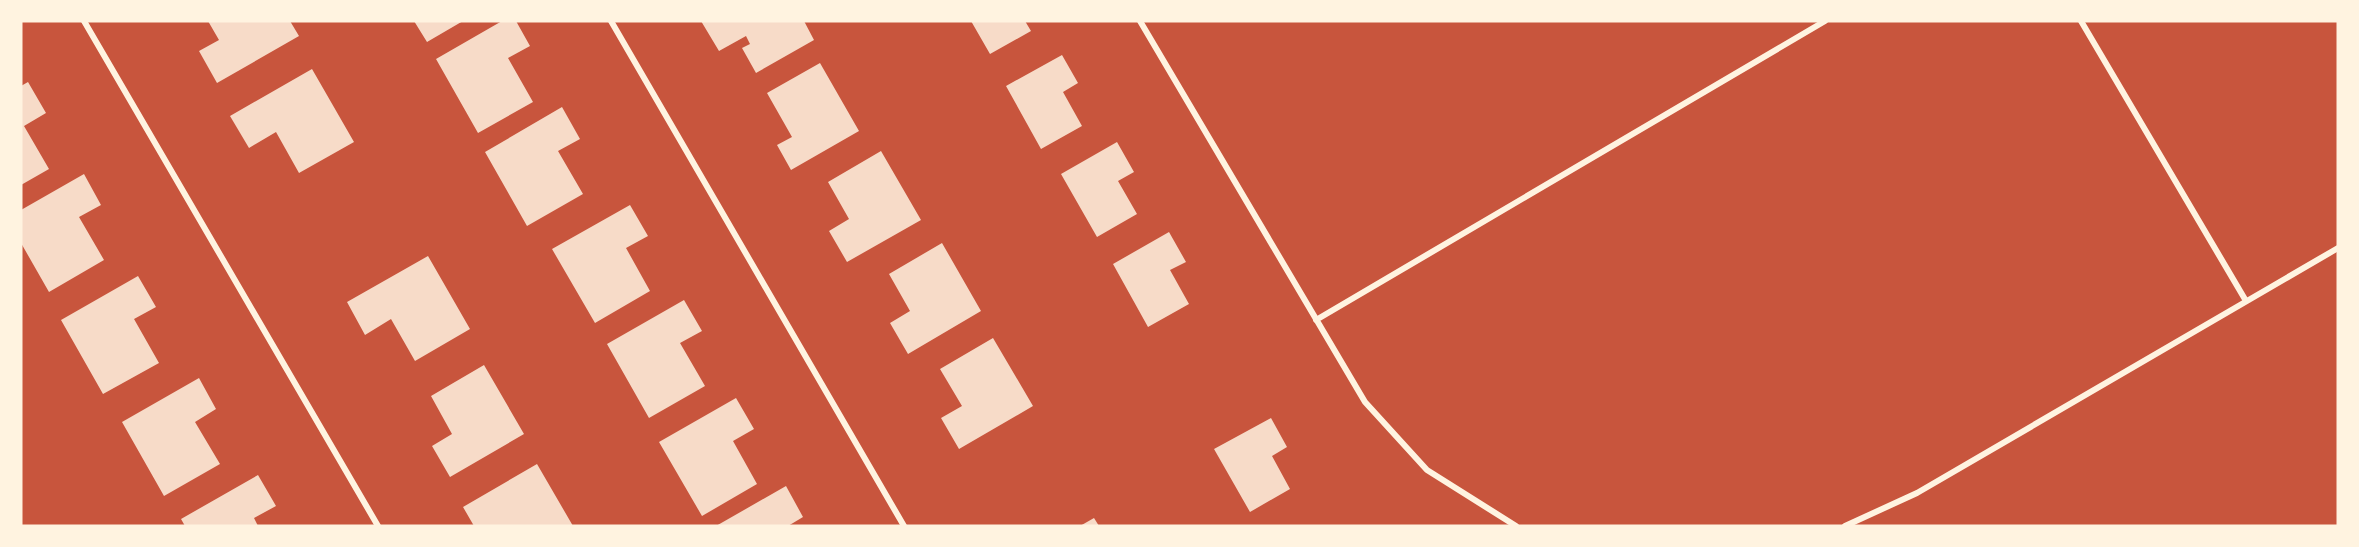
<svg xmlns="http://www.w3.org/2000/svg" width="2359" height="547" font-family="'IBM Plex Serif',serif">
<rect width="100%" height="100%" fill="#c8553d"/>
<path fill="#f7dbc8" d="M208 21H290L299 36 217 83 199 51 219 40Z
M414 21H463L427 42Z
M502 21H516L530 46 508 58 533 102 478 133 436 59Z
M701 21H804L814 40 756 73 742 48 750 44 746 36 719 51Z
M971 21H1025L1031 31 990 54Z
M1062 55 1078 83 1063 92 1082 126 1041 149 1006 86Z
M820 63 859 131 791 170 777 145 792 137 767 93Z
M312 69 354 142 299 173 276 132 249 148 230 116Z
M28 82 46 113 24 126 49 169 21 185V86Z
M562 107 580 139 558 151 583 194 527 226 485 152Z
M1117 142 1134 172 1118 181 1137 214 1097 237 1061 174Z
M881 151 921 220 847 262 829 231 849 219 828 182Z
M84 174 101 205 79 217 104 260 49 292 21 243V210Z
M630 205 648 236 626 248 650 291 595 323 552 249Z
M1169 232 1186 262 1170 270 1189 304 1148 327 1113 264Z
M942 243 981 311 908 354 890 323 910 311 889 274Z
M428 256 470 329 415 361 391 319 365 335 347 302Z
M138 276 156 307 134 319 159 363 103 394 61 320Z
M684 300 702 331 680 343 705 386 649 418 607 344Z
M993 338 1033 406 959 449 941 418 962 406 940 369Z
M484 365 524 434 450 477 432 446 452 434 431 396Z
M199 378 216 409 195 422 220 464 164 496 122 422Z
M736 398 754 429 733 441 757 484 702 516 659 442Z
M1271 418 1287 447 1272 456 1290 489 1250 512 1214 449Z
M537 464 573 526H474L463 507Z
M258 475 276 506 254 518 258 526H185L181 519Z
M786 486 803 517 788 526H716Z
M1094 518 1099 526H1080Z"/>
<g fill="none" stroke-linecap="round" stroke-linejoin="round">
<path stroke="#fff3e0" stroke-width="6" d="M84 21 378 526
M611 21 904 526
M1140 21 1365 402 1427 470 1516 526
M2081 21 2246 301
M1316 320 1825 21
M1845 526 1917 493 2338 248"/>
</g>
<rect width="2359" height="547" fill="none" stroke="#fff3e0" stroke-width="45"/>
</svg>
